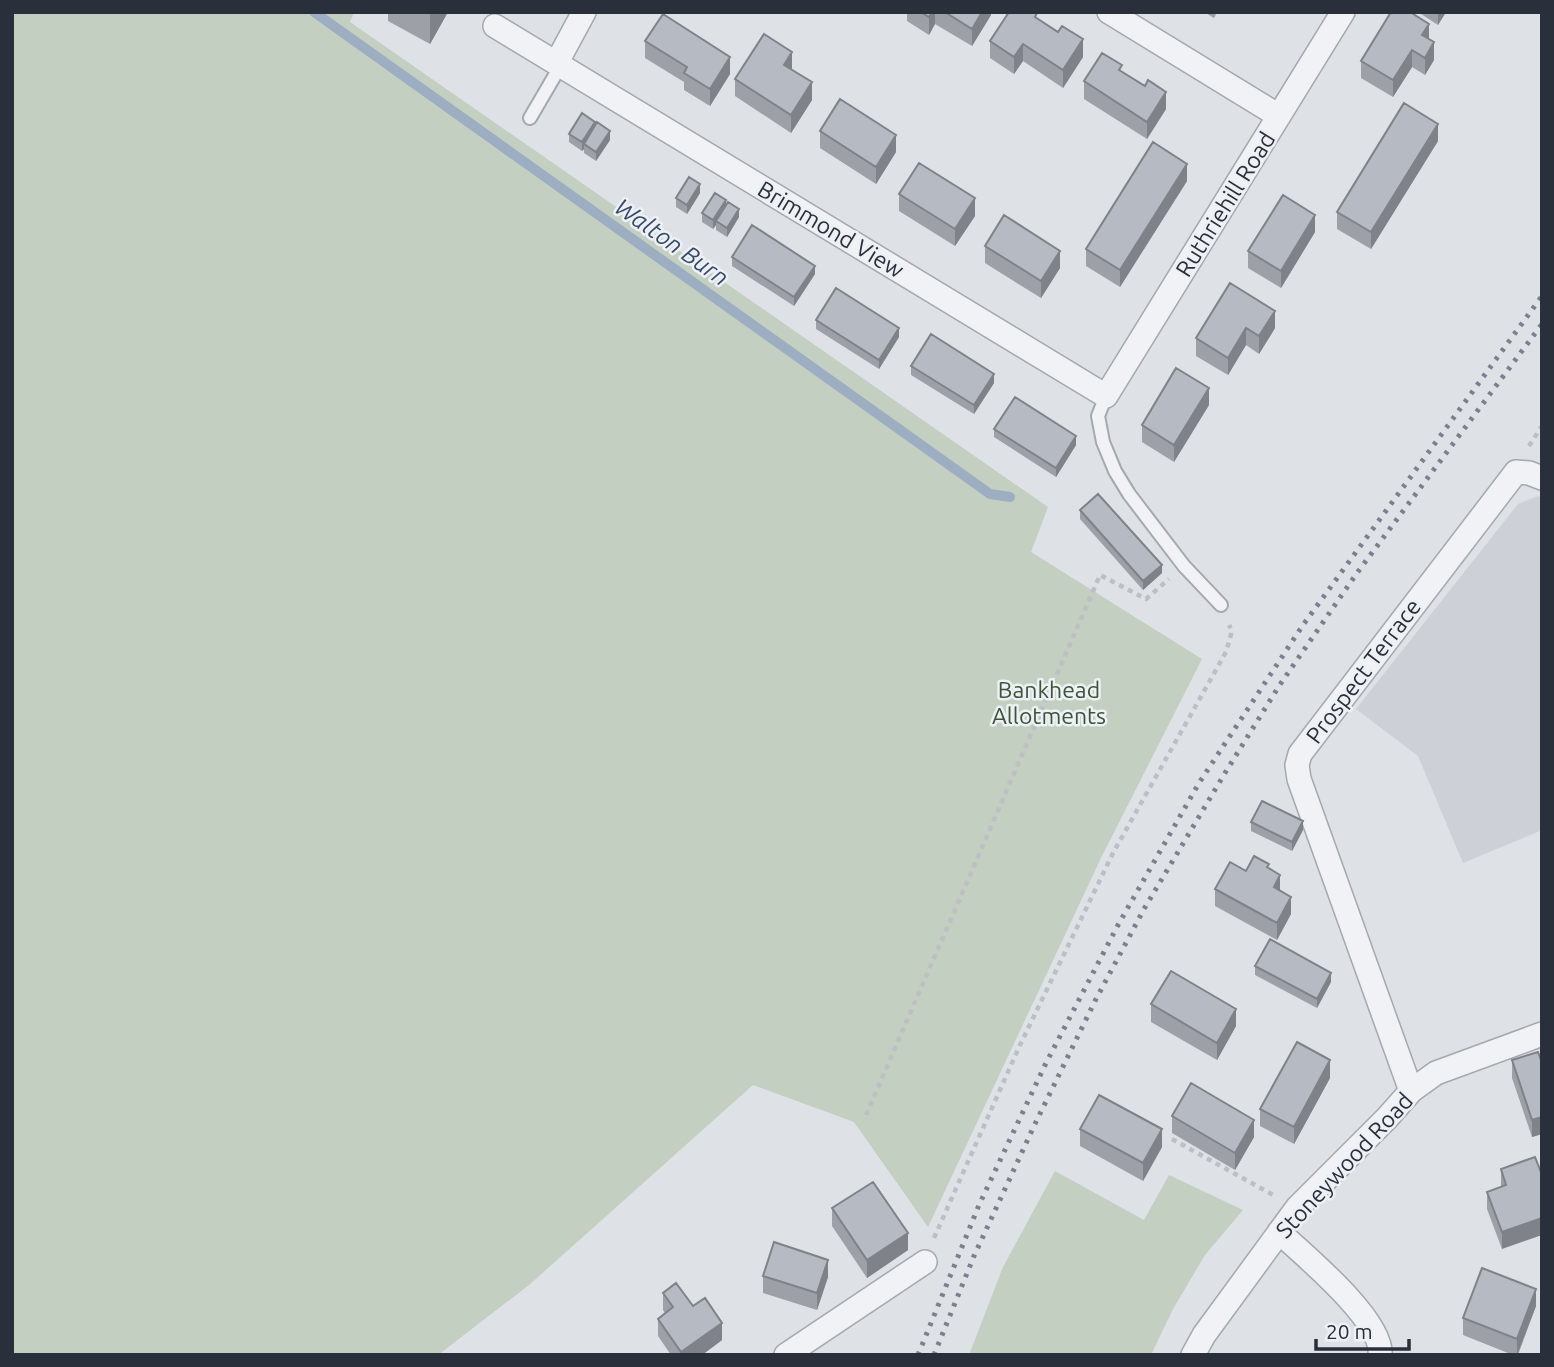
<svg xmlns="http://www.w3.org/2000/svg" width="1554" height="1367" font-family="Ubuntu,sans-serif">
<rect width="100%" height="100%" fill="#dee1e6"/>
<path fill="#cdd0d7" d="M1538 496 1542 498V830L1463 863 1418 756 1356 709 1518 504Z"/>
<path fill="#c3cfc0" d="M12 12H354L350 22 1048 507 1031 552 1202 659 1101 858 928 1227 854 1122 753 1085 529 1285 438 1355H12Z
M1055 1171 1144 1220 1169 1175 1243 1210 1205 1255 1173 1309 1151 1355H969L1003 1267Z"/>
<g fill="none" stroke-linecap="round" stroke-linejoin="round">
<path stroke="#9dadc2" stroke-width="10" d="M314 12 990 494 1010 497"/>
<g stroke="#a4a8af" stroke-width="16">
<path id="lane" d="M530 118 561 65
M1106 396 1098 416 1103 442 1115 471 1129 494 1184 566 1221 605"/>
</g>
<g stroke="#a4a8af" stroke-width="26">
<path id="street" d="M1109 12 1279 116
M495 26 1106 396 1343 12
M557 62 584 12
M1411 1091 1299 779 1297 765 1300 754 1516 472 1529 473 1542 478
M1279 1232C1304 1255 1384 1321 1380 1355
M786 1355 925 1262
M1193 1355 1204 1335 1297 1208 1387 1118 1411 1091 1436 1073 1542 1034"/>
</g>
<path stroke="#bcbfc5" stroke-width="4.5" stroke-dasharray="5 5" stroke-linecap="butt" d="M1529 446 1542 426
M866 1115 1100 575 1146 599 1169 579
M1172 1139 1275 1196
M934 1238 1020 1045 1113 853 1226 652 1232 631 1229 625"/>
<use href="#lane" stroke="#f0f2f5" stroke-width="12"/>
<use href="#street" stroke="#f0f2f5" stroke-width="23"/>
<path stroke="#79808e" stroke-width="5" stroke-dasharray="3.5 7" stroke-linecap="butt" d="M918 1355 979 1205 1046 1063 1118 925 1199 783 1303 625 1542 296
M934 1355 974 1256 1034 1126 1095 1001 1144 909 1225 773 1279 686 1357 573 1542 324"/>
</g>
<path fill="#9da0a7" d="M388 12H448L430 44 388 21Z
M907 12H991V15L972 46 935 24 929 35 907 21Z
M1204 12H1217L1214 18Z
M1418 12H1446L1438 25Z
M1037 18 1083 57 1063 88 1023 61 1014 74 990 58V41Z
M1429 39 1434 60 1425 75 1412 67 1393 97 1361 78V61Z
M645 41 730 74 710 106 684 90V82L645 58Z
M792 69 812 100 791 133 735 96V79Z
M1122 71 1145 86 1166 109 1147 139 1084 99V81Z
M595 126 610 140 596 161 584 153V149L582 151 569 142V134Z
M820 131 896 152 876 184 820 148Z
M1438 141 1371 249 1337 229V212Z
M1187 181 1120 287 1086 266V249Z
M700 193 687 214 676 207V198Z
M899 194 975 216 955 246 899 211Z
M726 206 739 217 727 237 716 230V225L713 229 702 222V213Z
M1315 232 1281 288 1248 268V251Z
M985 246 1060 268 1041 298 985 263Z
M732 257 815 274 794 306 732 266Z
M1230 283 1275 328 1259 354 1246 345 1228 375 1196 356V338Z
M816 320 899 337 879 369 816 329Z
M911 366 994 383 974 414 911 375Z
M1209 405 1174 462 1142 442V425Z
M994 429 1076 445 1056 477 994 437Z
M1080 510 1162 573 1143 590 1080 519Z
M1251 822 1303 830 1292 851 1251 831Z
M1269 868 1291 914 1277 940 1215 906V889L1246 871Z
M1255 966 1331 982 1317 1008 1255 975Z
M1151 1004 1236 1026 1217 1060 1151 1022Z
M1512 1060 1542 1063V1134L1532 1137 1512 1078Z
M1330 1078 1294 1144 1260 1126V1109Z
M1172 1116 1254 1137 1235 1170 1172 1133Z
M1080 1129 1162 1147 1143 1181 1080 1146Z
M1535 1157 1502 1249 1487 1209V1192L1501 1187V1169Z
M832 1208 908 1250 867 1278 832 1226Z
M763 1276 828 1277 817 1310 763 1293Z
M663 1293 693 1306 722 1340 702 1355H671L658 1336V1319L665 1313 663 1310Z
M1536 1306 1518 1355H1513L1463 1335V1318Z"/>
<path fill="#7f8288" d="M430 12H448L430 44Z
M932 12H935V24L929 35V17Z
M982 12H991V15L972 46V29Z
M1438 12H1446L1438 25Z
M1429 24V41L1422 35Z
M1083 39V57L1063 88V70Z
M1434 42V60L1425 75V58Z
M1023 44V61L1014 74V57Z
M1412 50V67L1393 97V80Z
M792 52V69L784 82V65Z
M730 57V74L710 106V89Z
M812 82V100L791 133V115Z
M1166 92V109L1147 139V122Z
M595 122V130L584 144V149L582 151V142Z
M1438 124V141L1371 249V232Z
M610 131V140L596 161V152Z
M896 135V152L876 184V167Z
M1187 164V181L1120 287V270Z
M700 184V193L687 214V205Z
M975 198V216L955 246V229Z
M726 200V209L716 221V225L713 229V220Z
M739 209V217L727 237V228Z
M1315 215V232L1281 288V271Z
M1060 251V268L1041 298V281Z
M815 266V274L794 306V297Z
M1275 311V328L1259 354V336Z
M899 328V337L879 369V360Z
M1246 328V345L1228 375V358Z
M994 374V383L974 414V405Z
M1209 388V405L1174 462V445Z
M1076 436V445L1056 477V468Z
M1162 565V573L1143 590V581Z
M1303 821V830L1292 851V842Z
M1280 875V892L1274 887Z
M1291 897V914L1277 940V923Z
M1331 973V982L1317 1008V999Z
M1236 1009V1026L1217 1060V1043Z
M1330 1060V1078L1294 1144V1127Z
M1542 1117V1134L1532 1137V1120Z
M1254 1120V1137L1235 1170V1153Z
M1162 1129V1147L1143 1181V1163Z
M1542 1218V1235L1502 1249V1232Z
M908 1233V1250L867 1278V1260Z
M828 1260V1277L817 1310V1293Z
M1536 1289V1306L1517 1355V1339Z
M722 1323V1340L702 1355H681V1352Z"/>
<path fill="#b6bac2" stroke="#7f8288" stroke-width="2" d="M921 12H932L929 17Z
M945 12H982L972 29Z
M1009 12H1036L1037 13 1035 17 1058 32 1062 26 1083 39 1063 70 1023 44 1014 57 990 41Z
M1391 12H1410L1429 24 1422 35 1434 42 1425 58 1412 50 1393 80 1361 61Z
M663 14 730 57 710 89 684 73 687 67 645 41Z
M764 34 792 52 784 65 812 82 791 115 735 79Z
M1102 53 1122 65 1119 70 1145 86 1148 80 1166 92 1147 122 1084 81Z
M840 99 896 135 876 167 820 131Z
M1404 103 1438 124 1371 232 1337 212Z
M582 113 595 122 582 142 569 134Z
M597 122 610 131 596 152 584 144Z
M1153 142 1187 164 1120 270 1086 249Z
M919 163 975 198 955 229 899 194Z
M689 177 700 184 687 205 676 198Z
M715 193 726 200 713 220 702 213Z
M1283 195 1315 215 1281 271 1248 251Z
M728 202 739 209 727 228 716 221Z
M1004 215 1060 251 1041 281 985 246Z
M752 225 815 266 794 297 732 257Z
M1230 283 1275 311 1259 336 1246 328 1228 358 1196 338Z
M836 288 899 328 879 360 816 320Z
M931 334 994 374 974 405 911 366Z
M1176 368 1209 388 1174 445 1142 425Z
M1015 397 1076 436 1056 468 994 429Z
M1098 494 1162 565 1143 581 1080 510Z
M1262 801 1303 821 1292 842 1251 822Z
M1254 856 1269 864 1267 867 1280 875 1274 887 1291 897 1277 923 1215 889 1230 862 1246 871Z
M1270 939 1331 973 1317 999 1255 966Z
M1171 971 1236 1009 1217 1043 1151 1004Z
M1297 1042 1330 1060 1294 1127 1260 1109Z
M1538 1052 1542 1063V1117L1532 1120 1512 1060Z
M1191 1083 1254 1120 1235 1153 1172 1116Z
M1099 1095 1162 1129 1143 1163 1080 1129Z
M1535 1157 1542 1175V1218L1502 1232 1487 1192 1506 1185 1501 1169Z
M873 1182 908 1233 867 1260 832 1208Z
M774 1242 828 1260 817 1293 763 1276Z
M1482 1268 1536 1289 1517 1339 1463 1318Z
M676 1283 693 1306 705 1298 722 1323 681 1352 658 1319 673 1307 663 1293Z"/>
<g text-anchor="middle" dominant-baseline="central" stroke-width="5" stroke-linejoin="round" paint-order="stroke">
<g font-size="23" fill="#292f3b" stroke="#edf0f4">
<text transform="translate(1225 204) rotate(-58)">Ruthriehill Road</text>
<text transform="translate(831 229) rotate(31)">Brimmond View</text>
<text transform="translate(1363 671) rotate(-53)">Prospect Terrace</text>
<text transform="translate(1344 1165) rotate(-47)">Stoneywood Road</text>
</g>
<g font-size="23" fill="#3c5538" stroke="#edf0f4">
<text x="1049" y="689">Bankhead<tspan x="1049" dy="26">Allotments</tspan></text>
</g>
<g font-size="24" font-style="italic" fill="#384c6a" stroke="#edf0f4">
<text transform="translate(672 242) rotate(35)">Walton Burn</text>
</g>
</g>
<rect width="1554" height="1367" fill="none" stroke="#292f3b" stroke-width="28"/>
<path d="M1316 1339v10h93v-10" fill="none" stroke="#292f3b" stroke-width="3.5"/>
<text x="1326" y="1339" font-size="21" fill="#292f3b" stroke="#edf0f4" stroke-width="5" paint-order="stroke">20 m</text>
</svg>
